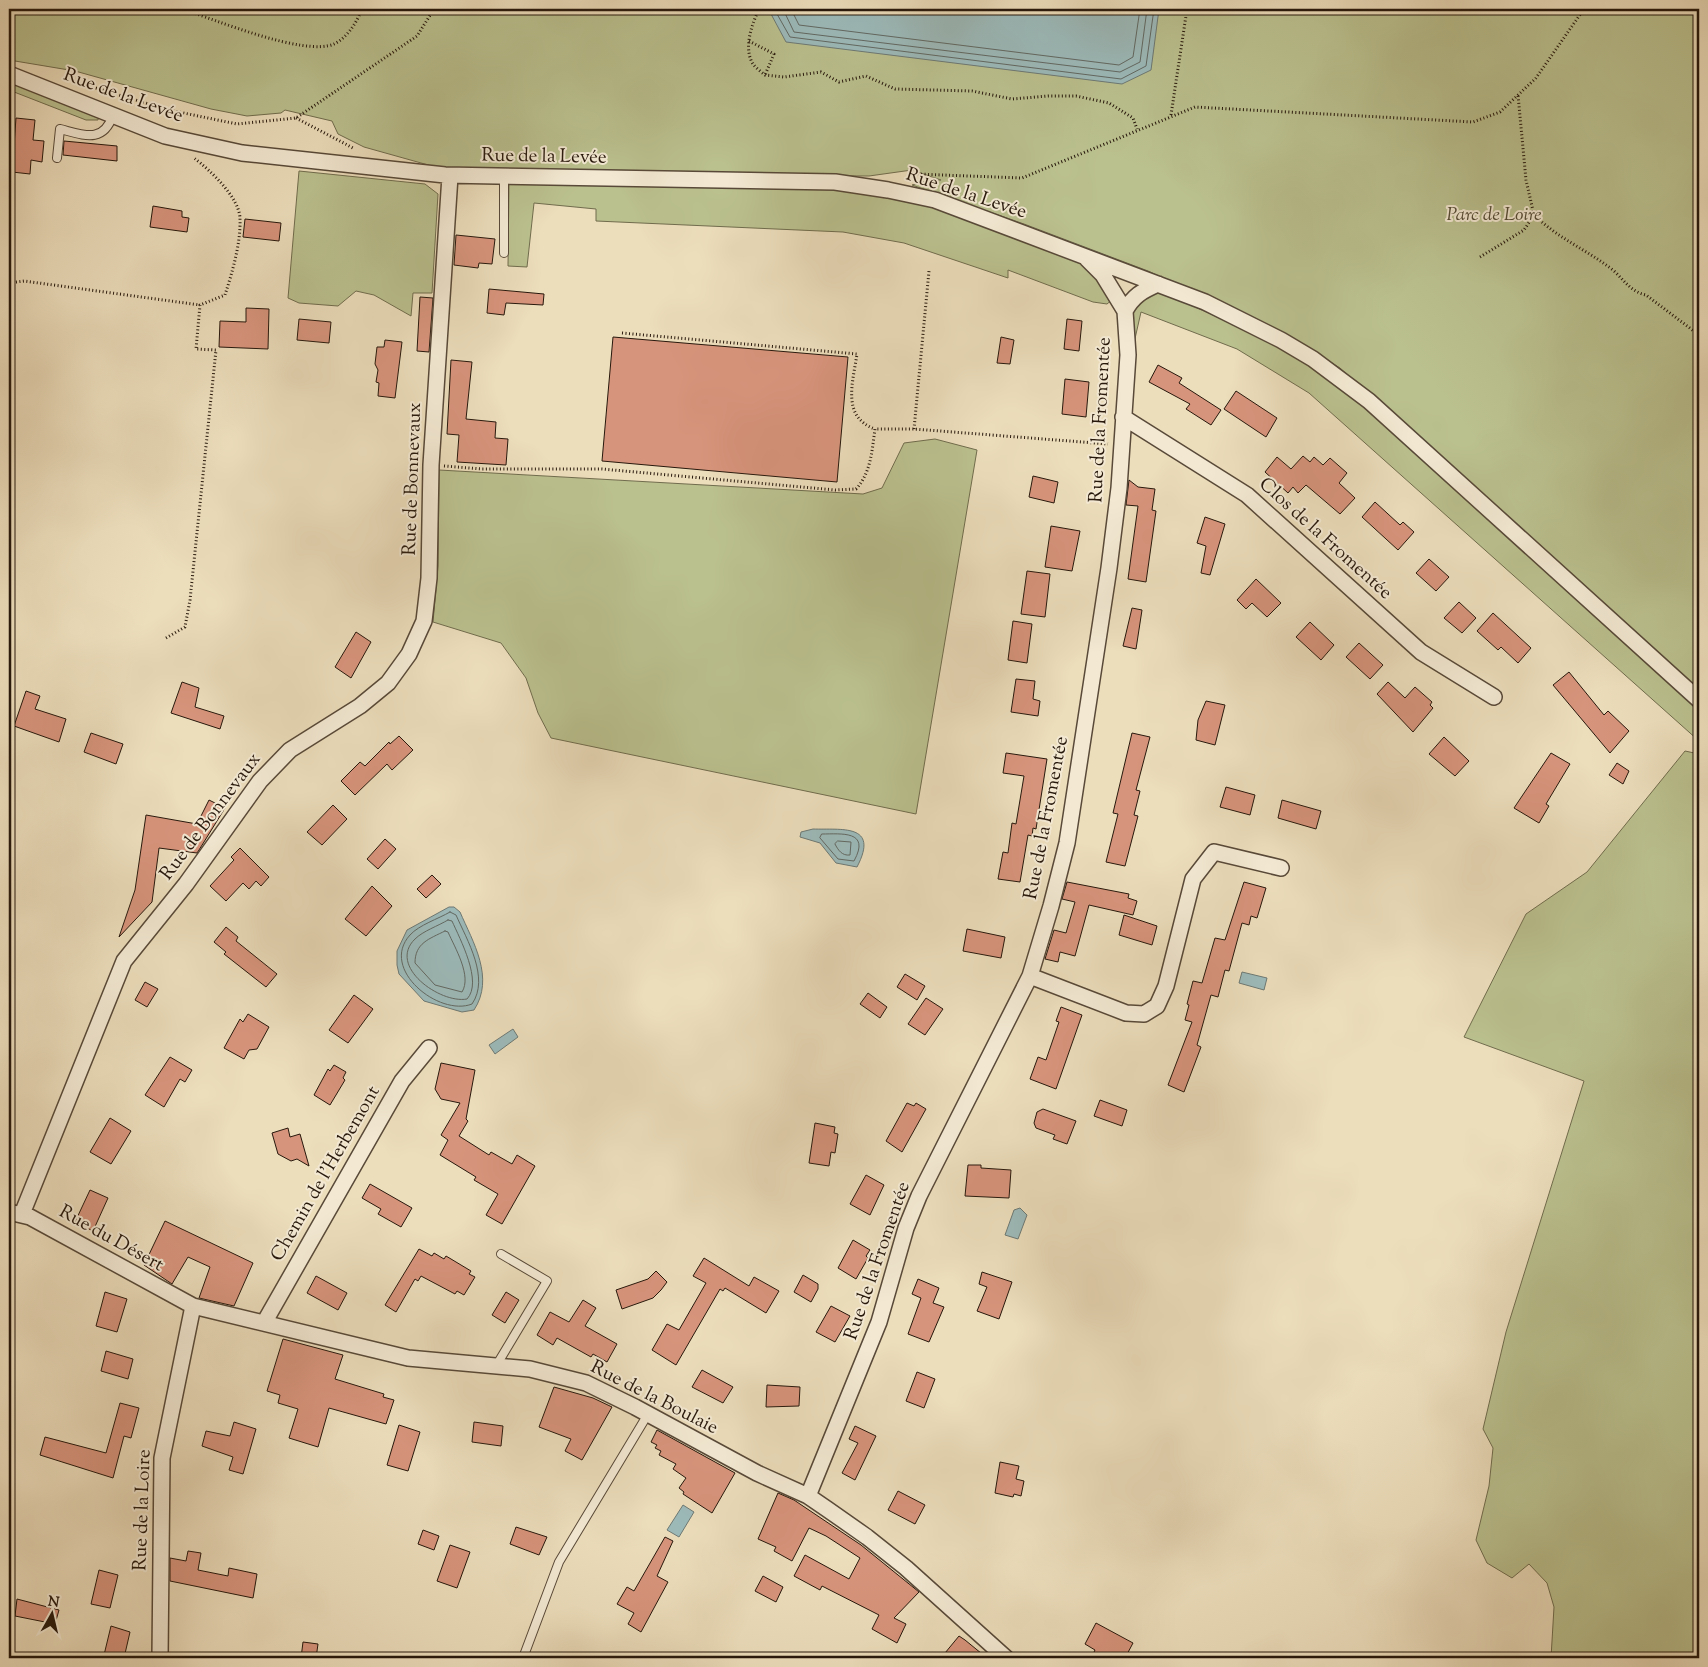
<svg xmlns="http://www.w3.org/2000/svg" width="1708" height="1667" font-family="'Sorts Mill Goudy',serif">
<rect width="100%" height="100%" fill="#ecddbb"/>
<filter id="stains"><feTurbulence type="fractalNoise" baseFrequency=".004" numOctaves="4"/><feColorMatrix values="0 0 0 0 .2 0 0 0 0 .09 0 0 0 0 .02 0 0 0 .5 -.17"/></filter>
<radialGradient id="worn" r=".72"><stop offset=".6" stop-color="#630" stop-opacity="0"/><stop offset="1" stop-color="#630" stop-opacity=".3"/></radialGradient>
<path fill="#bac08e" stroke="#706c4d" d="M9 9H1699V691L1340 368 1285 334 1148 271 1024 224 912 185 929 180H941L912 170 869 176 660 175 439 168 364 147 338 134 332 121 285 110 281 113 247 116 211 109 75 71 9 60Z
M9 78 99 115 98 120H86L9 90Z
M299 171 425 184 438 194 432 293H413L411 316 374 295 356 291 338 306 299 303 288 298Z
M509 183 841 187 933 205 1081 261 1097 276 1113 299 1107 304 1093 302 1008 270V278L904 243 843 232 596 221V209L534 203 527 267 508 266Z
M1156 289 1300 355 1369 405 1699 707V741L1309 393 1237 349 1141 312 1134 343 1132 305Z
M935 439 977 450 916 814 551 738 538 713 526 678 501 643 433 622 438 566 439 470 863 494 882 488 904 443Z
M1685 751 1699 754V1658H1551L1554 1607 1547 1583 1529 1564 1512 1578 1487 1563 1476 1540 1489 1486 1493 1448 1483 1429 1506 1332 1584 1081 1464 1037 1526 914 1587 872Z"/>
<path fill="#9cbaba" stroke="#6d7974" d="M772 9H1159L1151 70 1122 84 786 42 771 14Z
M813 829C841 830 880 823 857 867L836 863 820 843 800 837 801 832Z
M449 907H454L460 912C473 942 495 978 474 1010L462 1012 424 1001 399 974 397 965V951L407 930Z
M1242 972 1267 978 1264 990 1239 983Z
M513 1029 518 1037 495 1054 489 1045Z
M1020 1208 1027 1215 1018 1239 1005 1235 1014 1210Z
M683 1505 694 1512 679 1537 667 1530Z"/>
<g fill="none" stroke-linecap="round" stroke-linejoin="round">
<path stroke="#626963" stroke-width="1" d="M777 9V14L790 37 1121 79 1146 66 1154 9
M783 9 794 32 1120 72 1140 62 1147 9
M791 9 799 25 1119 65 1133 57 1140 9
M822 834C841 834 871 830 854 861L838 859 820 838Z
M838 841 851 842 850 855C842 856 838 850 835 844Z
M450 912 456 915C467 940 490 978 472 1004 439 1017 379 969 410 935 419 925 438 919 450 912Z
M448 920 452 921C460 939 483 982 467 999 440 1004 387 966 415 939 423 931 438 926 448 920Z
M445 931 448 932C455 948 472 976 462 992L435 985 415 963C415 943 429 939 445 931Z"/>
</g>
<path fill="#d7947c" stroke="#27180c" d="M16 118 35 120 33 140 44 141 42 162 31 160 30 174 12 172Z
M64 141 117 146V161L63 155Z
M153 206 182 211V217L189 218 187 232 150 227Z
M245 219 281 223 279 241 243 237Z
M456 235 495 239 492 264 479 263 478 268 454 265Z
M489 289 544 294 543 305 506 303 504 315 487 313Z
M420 297 433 298 429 352 417 351Z
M246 308 269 309 268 349 219 347 220 321 246 322Z
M299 319 331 322 329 343 297 340Z
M1067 319 1082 321 1079 351 1064 349Z
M613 337 848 357 837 482 602 461Z
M1001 337 1014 340 1010 364 997 363Z
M385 340 402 342 395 398 378 396 379 383 376 382 378 370 375 364 377 347H384Z
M451 360 472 362 466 419 496 422 495 438 508 439 506 465 457 462 459 435 447 434Z
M1158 365 1182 378 1179 383 1221 410 1211 425 1186 409 1190 404 1149 382Z
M1065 379 1089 382 1086 417 1062 414Z
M1236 391 1277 418 1266 437 1224 409Z
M1303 456 1310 462 1314 457 1323 465 1330 458 1347 473 1339 483 1355 498 1340 514 1306 485 1298 493 1293 487 1288 493 1265 472 1277 457 1291 469Z
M1033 476 1058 482 1054 503 1029 497Z
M1129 480 1138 487 1155 489 1152 510 1156 511 1146 582 1128 579 1138 506 1126 505Z
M1375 502 1400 525 1403 522 1414 532 1398 550 1362 517Z
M1205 517 1225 524 1210 575 1201 573 1206 546 1197 543Z
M1051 526 1080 531 1072 571 1045 567Z
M1429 559 1449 577 1436 591 1416 573Z
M1027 571 1050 574 1045 617 1021 614Z
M1256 579 1281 603 1267 617 1252 603 1246 609 1237 600Z
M1459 602 1476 618 1462 633 1444 618Z
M1132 608 1142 610 1136 649 1123 646Z
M1493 613 1531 648 1518 663 1501 647 1498 650 1477 631Z
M1013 621 1032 624 1027 663 1008 660Z
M1310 622 1334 645 1321 660 1296 637Z
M356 632 371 642 351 678 335 667Z
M1359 643 1383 665 1370 679 1346 657Z
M1569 672 1604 715 1608 711 1629 731 1610 753 1553 685Z
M1016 679 1035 681 1033 699 1040 701 1038 716 1011 712Z
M182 682 199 688 195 707 224 716 220 729 171 713Z
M1388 682 1405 698 1415 687 1432 702 1430 705 1433 708 1413 732 1377 694Z
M26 691 40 696 35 709 66 719 59 742 14 726Z
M1206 701 1225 705 1215 745 1196 740 1198 720Z
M91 733 123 744 116 764 84 752Z
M1132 733 1150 737 1136 790 1140 791 1134 815 1138 816 1125 866 1106 862 1118 814 1113 813Z
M399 736 413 750 392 770 387 764 355 795 341 781 360 762 365 766 389 742 390 744Z
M1444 737 1469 761 1455 776 1429 754Z
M1006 753 1047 759 1036 829 1033 828 1032 836 1028 835 1020 882 998 879 1003 852 1008 853 1012 823 1016 824 1024 776 1003 773Z
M1551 753 1570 764 1546 804 1549 806 1539 823 1514 808Z
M1617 763 1629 771 1623 784 1609 775Z
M1226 787 1255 795 1250 815 1220 807Z
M209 800 225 808 199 850 197 853 159 848 152 902 119 937 135 890 146 815 197 824Z
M1282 800 1321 811 1316 829 1278 818Z
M333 805 347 819 322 845 307 832Z
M385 839 396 849 378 869 367 859Z
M240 848 269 877 261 886 256 881 249 889 243 883 226 901 210 886 234 860 231 857Z
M432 875 441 884 426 898 417 889Z
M1067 882 1129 894 1128 898 1137 901 1133 915 1089 905 1075 956 1060 952 1058 962 1045 959 1054 930 1066 933 1075 902 1062 899Z
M1244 882 1266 888 1257 918 1251 916 1249 925 1242 923 1229 971 1225 970 1218 997 1211 995 1197 1045 1201 1047 1184 1092 1168 1085 1192 1022 1185 1020 1189 1005 1187 1004 1193 981 1202 983 1215 938 1225 940Z
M372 886 392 906 366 936 345 919Z
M1124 915 1157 926 1152 945 1119 935Z
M226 927 238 937 236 941 277 974 266 987 224 954 226 952 214 942Z
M967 929 1005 937 1001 958 963 951Z
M905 974 925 986 917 1000 897 987Z
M145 982 158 989 147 1007 135 1000Z
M868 993 887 1007 880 1018 860 1004Z
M354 995 373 1009 348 1043 329 1030Z
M926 998 943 1009 925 1035 908 1024Z
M1061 1007 1082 1015 1056 1089 1030 1079 1038 1057 1046 1060 1059 1022 1056 1021Z
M248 1014 269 1027 257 1049 249 1050 244 1059 224 1048 240 1019 243 1022Z
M170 1057 192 1070 185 1082 180 1079 164 1107 145 1095Z
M441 1063 475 1070 466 1119 468 1121 459 1136 489 1155 491 1152 512 1164 517 1155 535 1166 502 1224 486 1215 498 1194 474 1180 476 1177 440 1155 448 1140 441 1135 460 1103 441 1099 435 1089Z
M334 1065 346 1072 343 1078 345 1080 330 1105 314 1095 328 1069 330 1071Z
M1100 1100 1127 1110 1122 1126 1094 1116Z
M907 1103 914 1106 916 1103 926 1109 902 1152 886 1141Z
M1043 1109 1076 1121 1067 1144 1053 1139 1055 1135 1036 1128 1034 1123 1037 1112Z
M110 1118 131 1131 111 1164 90 1152Z
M815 1123 835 1127 834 1133 838 1134 835 1153 831 1152 829 1166 809 1163Z
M288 1128 290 1137 300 1134 309 1166 297 1159 291 1161 278 1154 272 1133Z
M968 1165H981V1168L1011 1170 1009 1198 965 1196Z
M866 1175 884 1185 870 1215 850 1204Z
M370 1184 412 1208 401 1227 378 1214 381 1209 362 1198Z
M90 1190 108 1198 93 1231 75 1222Z
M165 1221 253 1263 234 1306 199 1298 210 1267 188 1257 172 1284 144 1265Z
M853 1240 870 1250 866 1256 868 1258 856 1279 838 1268Z
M419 1249 432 1256 434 1253 444 1259 446 1256 471 1271 469 1274 475 1277 464 1295 457 1291 455 1294 421 1276 418 1281 415 1279 396 1312 385 1305Z
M704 1258 749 1286 754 1277 779 1291 766 1313 725 1288 723 1291 720 1289 676 1365 652 1350 667 1324 679 1330 706 1283 693 1276Z
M656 1271 667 1282 661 1290 653 1298 622 1309 616 1290 648 1279Z
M982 1272 1012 1282 999 1319 977 1311 987 1287 979 1284Z
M803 1275 818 1284V1289L811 1302 794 1292Z
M316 1276 347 1293 338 1310 307 1293Z
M918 1279 939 1288 933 1303 944 1307 929 1342 908 1334 921 1298 912 1294Z
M105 1292 127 1299 117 1332 96 1326Z
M506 1292 519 1300 505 1323 492 1315Z
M583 1300 596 1308 585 1326 617 1344 607 1362 593 1354 591 1357 557 1338 553 1345 537 1335 550 1312 569 1322Z
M831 1306 850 1316 835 1342 816 1332Z
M283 1339 343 1355 335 1379 384 1394 383 1397 394 1400 386 1424 329 1408 318 1447 289 1438 298 1409 278 1403 280 1395 267 1391Z
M106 1351 133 1359 128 1379 101 1371Z
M702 1370 733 1387 723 1403 692 1387Z
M917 1372 935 1379 924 1408 906 1401Z
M767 1385 800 1387 799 1406 766 1407Z
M554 1387 593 1398 612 1407 582 1460 565 1451 571 1439 539 1427Z
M120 1403 139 1408 131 1438 124 1436 113 1478 40 1455 45 1437 106 1453Z
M234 1422 256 1429 243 1474 229 1470 233 1457 202 1446 206 1431 230 1436Z
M474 1422 503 1426 501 1446 472 1442Z
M399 1425 420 1432 408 1471 387 1465Z
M855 1426 876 1436 855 1480 842 1473 858 1443 849 1439Z
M657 1430 735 1473 712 1513 683 1494 684 1492 679 1488 686 1478 673 1469 676 1464 659 1455 661 1451 655 1448 657 1445 651 1442Z
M1000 1462 1019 1466 1016 1479 1024 1481 1021 1496 1014 1494 1013 1497 995 1493Z
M898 1491 925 1505 915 1524 888 1510Z
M778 1493 794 1500 861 1545 919 1592 894 1618 906 1624 897 1643 872 1629 879 1615 822 1586 820 1590 794 1576 805 1555 849 1579 860 1558 826 1536 809 1528 792 1561 774 1551 776 1547 758 1539Z
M516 1527 547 1537 539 1555 510 1544Z
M423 1530 439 1536 434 1550 418 1544Z
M665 1537 673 1541 657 1576 668 1582 641 1632 628 1624 634 1613 617 1604 627 1587 634 1591Z
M450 1545 470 1552 457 1588 437 1581Z
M188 1551 201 1553 198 1570 228 1576 229 1568 257 1574 253 1598 170 1581V1558L186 1561Z
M99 1570 118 1575 110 1608 91 1604Z
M763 1576 783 1587 776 1602 755 1591Z
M17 1599 59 1610 55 1624 15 1616Z
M1096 1623 1133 1643 1125 1658H1101L1093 1654 1095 1650 1085 1644Z
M111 1626 130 1632 124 1658 104 1655Z
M959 1636 965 1640 987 1658H952L945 1653Z
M303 1642 318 1644 316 1658H301Z"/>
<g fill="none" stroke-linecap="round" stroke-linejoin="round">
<g stroke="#584938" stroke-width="10">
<path id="service" d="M57 158 60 129C84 135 103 144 113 115
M504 253V176
M496 1366 547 1281 501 1254
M523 1658 559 1562 648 1414"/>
</g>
<g stroke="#584938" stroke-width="18">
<path id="minor" d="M9 74 165 136 242 153 445 175 835 182 888 190 935 200 1205 302 1281 340 1313 359 1369 401 1699 700
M1125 311C1133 296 1142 291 1158 284
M1123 417 1247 495 1421 652 1494 697
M1030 976 1126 1013 1144 1014 1157 1006 1166 986 1193 879 1214 852 1281 868
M9 1212 30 1217 193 1306 408 1358 530 1369 586 1383 635 1407 757 1473 808 1496 827 1509 867 1537 906 1568 1006 1658
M22 1214 124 961 186 884 260 781 290 750 360 706 388 683 409 654 424 621 429 578 431 465 450 176
M264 1323 402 1081 429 1048
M808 1496 879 1322 906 1228 919 1196 1030 976 1051 906 1067 843 1109 568 1119 488 1128 355 1125 311 1103 275 1087 259
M160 1658 162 1458 193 1306"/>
</g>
<path stroke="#27180c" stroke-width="3" stroke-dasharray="1 2.5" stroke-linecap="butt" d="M182 9C214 19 304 57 334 44 347 38 357 22 362 9
M759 9C752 24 743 48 753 64 756 68 761 72 765 75L784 77 821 72 839 82 866 76 895 89 972 91 1012 99 1048 96H1076L1109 103 1133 118 1137 129
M749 41 774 54 765 75
M69 80 169 110 237 124 296 118 417 36 434 9
M1171 115 1187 9
M296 118 353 148
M908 178 916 174 1022 178 1195 107 1473 122 1500 112 1536 78 1584 9
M1534 215C1559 239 1587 250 1613 270 1624 280 1631 292 1646 295L1699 335
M1480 257 1524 230 1534 215 1526 180 1518 95
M9 283 24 281 200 305
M622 333 857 354C853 382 841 417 875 429
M914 429 929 271
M444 466 482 469H602L835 490 856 489C871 473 872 450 875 429H914L1108 444
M166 638 185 627 190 600 216 350 196 349 200 305 225 295C232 273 241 243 240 219 240 198 210 170 194 158"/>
<use href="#service" stroke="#f3e9d3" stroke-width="8"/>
<use href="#minor" stroke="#f3e9d3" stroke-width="15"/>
</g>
<g text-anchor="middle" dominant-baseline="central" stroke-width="4" stroke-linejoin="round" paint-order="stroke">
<g font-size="19" fill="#27180c" stroke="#f3e9d3">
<text transform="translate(123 96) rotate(20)">Rue de la Levée</text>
<text transform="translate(544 157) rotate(1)">Rue de la Levée</text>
<text transform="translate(966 194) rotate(18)">Rue de la Levée</text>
<text transform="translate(1101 420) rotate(-87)">Rue de la Fromentée</text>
<text transform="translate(413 479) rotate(-88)">Rue de Bonnevaux</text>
<text transform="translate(1325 539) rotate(42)">Clos de la Fromentée</text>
<text transform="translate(211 817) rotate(-53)">Rue de Bonnevaux</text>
<text transform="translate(1047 818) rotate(-79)">Rue de la Fromentée</text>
<text transform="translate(326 1174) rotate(-60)">Chemin de l'Herbemont</text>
<text transform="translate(111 1239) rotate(29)">Rue du Désert</text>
<text transform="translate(878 1261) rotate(-71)">Rue de la Fromentée</text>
<text transform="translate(654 1398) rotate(27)">Rue de la Boulaie</text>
<text transform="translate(143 1510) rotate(-88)">Rue de la Loire</text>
</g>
<g font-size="19" font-style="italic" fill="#534a33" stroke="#f3e9d3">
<text x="1494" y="215">Parc de Loire</text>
</g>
</g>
<rect width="1708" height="1667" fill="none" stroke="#ecddbb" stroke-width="30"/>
<rect x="10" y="10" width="1688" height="1647" fill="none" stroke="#27180c" stroke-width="2.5"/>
<rect x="15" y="15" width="1678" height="1637" fill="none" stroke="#27180c"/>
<g transform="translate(52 1614) rotate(8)" stroke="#f3e9d3" stroke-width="4" paint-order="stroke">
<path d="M0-4L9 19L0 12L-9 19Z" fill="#27180c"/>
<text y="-8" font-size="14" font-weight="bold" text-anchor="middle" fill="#27180c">N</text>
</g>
<rect width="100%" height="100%" filter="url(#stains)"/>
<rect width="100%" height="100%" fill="url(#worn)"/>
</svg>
